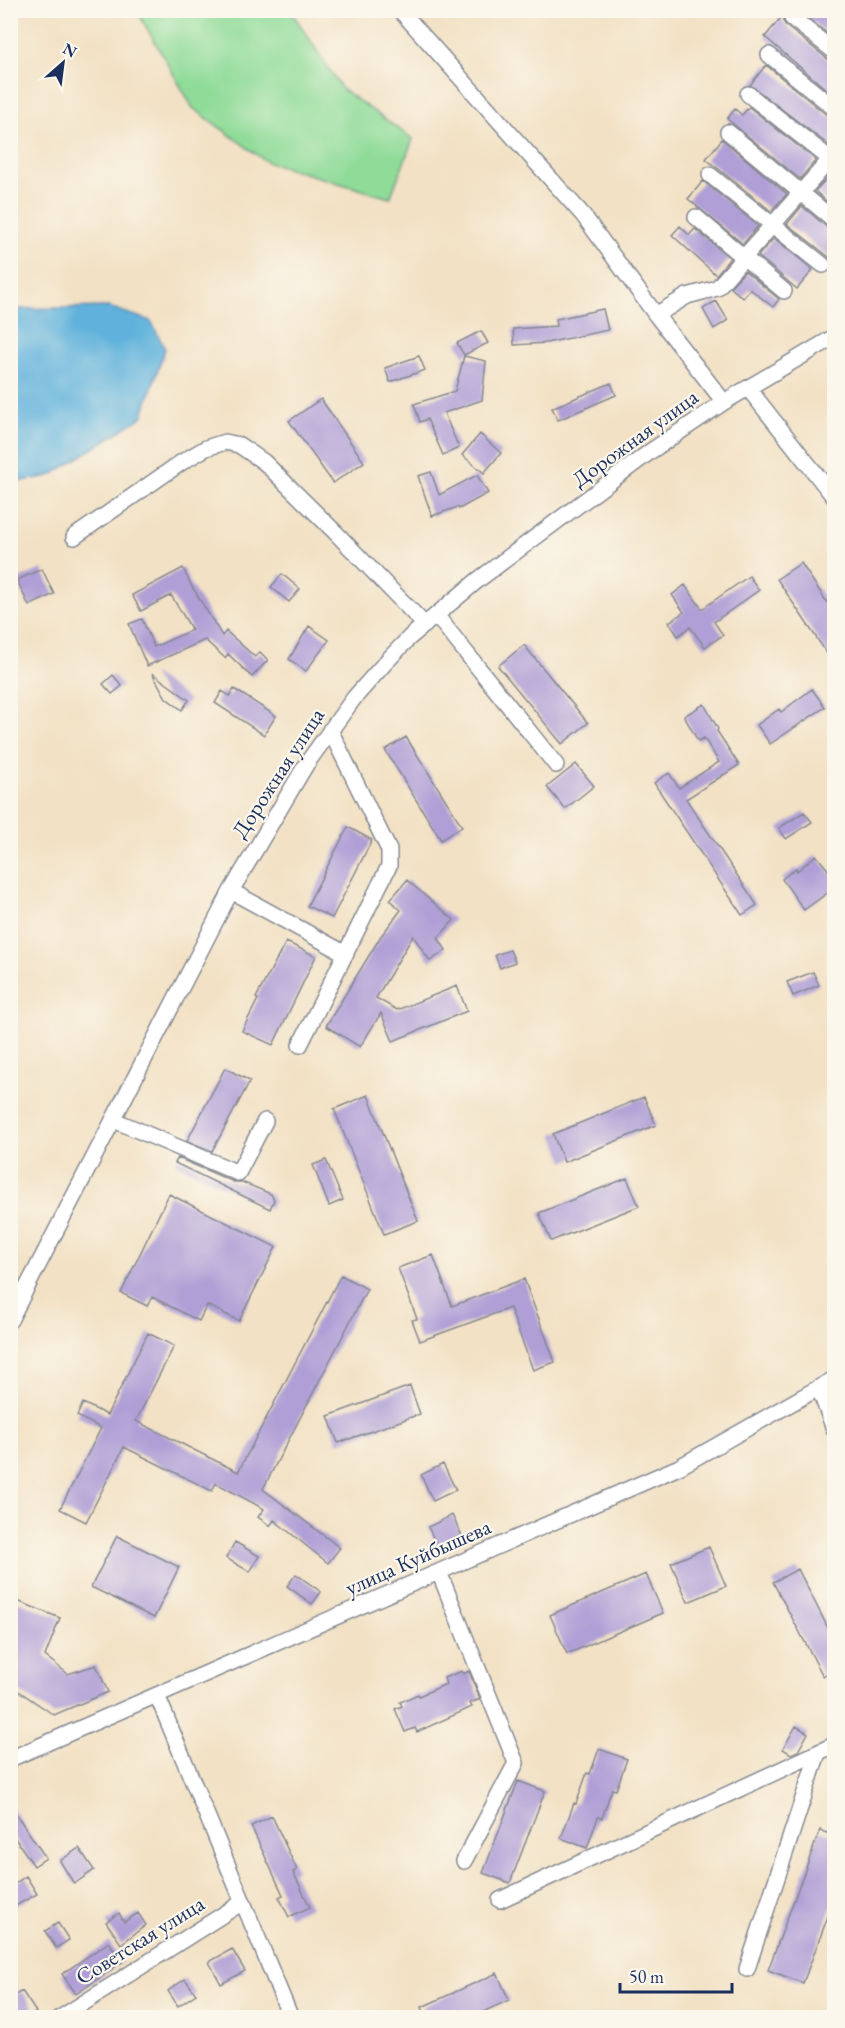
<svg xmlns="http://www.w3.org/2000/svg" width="845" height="2028" font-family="'EB Garamond',serif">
<rect width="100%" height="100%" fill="#fbf7ec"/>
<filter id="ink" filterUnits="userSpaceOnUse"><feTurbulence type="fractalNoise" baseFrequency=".0167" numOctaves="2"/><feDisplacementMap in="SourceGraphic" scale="12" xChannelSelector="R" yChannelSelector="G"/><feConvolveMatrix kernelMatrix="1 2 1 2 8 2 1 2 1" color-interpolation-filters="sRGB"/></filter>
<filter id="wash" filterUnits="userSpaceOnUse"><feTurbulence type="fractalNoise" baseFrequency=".008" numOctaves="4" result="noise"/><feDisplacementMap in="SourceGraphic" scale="24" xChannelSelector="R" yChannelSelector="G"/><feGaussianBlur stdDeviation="1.35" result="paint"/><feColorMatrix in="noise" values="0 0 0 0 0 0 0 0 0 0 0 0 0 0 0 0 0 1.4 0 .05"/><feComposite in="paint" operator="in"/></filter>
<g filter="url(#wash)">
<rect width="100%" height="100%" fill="#f2e1c4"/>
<path fill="#8fdb98" stroke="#55857b" stroke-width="1.5" d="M137 11H291L342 89 413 139 390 198 267 162 193 108Z"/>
<path fill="#61b2dc" stroke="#3e709d" stroke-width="1.5" d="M109 307 151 321 165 349 142 417 50 476 11 483V309Z"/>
<g id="blocks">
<path fill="#af9fd6" d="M798 10H834V39Z
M783 15V21L786 26 828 59 834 61V96L765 37Z
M766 65 828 116 834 117V145L830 146 750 85Z
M749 107 816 160 800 179 727 119 735 109 742 115Z
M722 139 787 194 771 211 706 159Z
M834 171V208L815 191Z
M703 181 758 226 743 244 688 199Z
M802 206 828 228 834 229V265L829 257 787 224Z
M680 226 689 235 695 229 730 258 716 275 672 235Z
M774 238 813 270 797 289 758 256Z
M745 271 779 299 773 307 750 289 743 298 730 287Z
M716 301 728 320 714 329 703 309Z
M603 309 608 330 546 343 514 345 513 329 557 326 556 319Z
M481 331 488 343 464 355 457 343Z
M419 356 425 370 390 382 385 368Z
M464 356 486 361 482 400 444 413 459 448 443 455 427 419 420 422 414 404 455 391Z
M611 383 616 395 558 420 552 408Z
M321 399 364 462 333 483 289 421Z
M480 434 501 453 484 473 462 455Z
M431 472 439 495 477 475 488 493 459 509 458 507 432 516 418 476Z
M801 563 834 613V664L777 579Z
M183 568 191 585 222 636 226 631 255 657 260 652 268 660 252 677 228 654 225 658 205 640 147 666 129 624 142 619 154 647 192 630 171 595 141 611 132 595Z
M42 569 54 594 29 606 17 580Z
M282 574 300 589 289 602 271 587Z
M749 576 759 590 714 622 723 635 705 647 690 627 678 636 669 622 684 612 672 595 685 585 702 609Z
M309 626 329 640 306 671 289 659Z
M524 645 588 723 562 744 498 666Z
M152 673 189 700 182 710 166 698Z
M113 675 122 686 112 694 103 684Z
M234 689 276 716 264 735 215 703 222 691 230 696Z
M812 689 825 707 770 744 757 725 779 709 781 712Z
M704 704 718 729 717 731 739 765 686 799 757 905 742 915 654 783 669 773 679 788 719 762 704 738 698 741 684 716Z
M406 737 462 826 441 840 385 750Z
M576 764 594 786 565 809 547 787Z
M804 812 812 822 786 839 779 828Z
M348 827 372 840 332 918 307 906Z
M816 855 834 877V888L804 910 782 879 796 868 797 871Z
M407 880 454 920 438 938 446 950 430 961 413 936 376 998 397 1010 457 986 467 1011 393 1041 381 1013 360 1047 326 1026 381 936 401 910 390 900Z
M286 942 316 956 273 1045 242 1031 258 999 256 998Z
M510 950 515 962 500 968 495 955Z
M813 972 819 985 793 996 787 982Z
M225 1068 250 1081 212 1151 187 1141Z
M368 1095 418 1221 384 1234 334 1109Z
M644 1097 656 1125 564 1162 553 1134Z
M178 1158 234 1182H242L271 1194 274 1200 270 1209 175 1163Z
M326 1160 343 1200 329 1206 313 1165Z
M627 1178 639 1206 551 1241 539 1213Z
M169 1194 276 1247 239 1321 207 1305 199 1321 152 1297 147 1306 121 1293Z
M433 1255 452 1306 524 1279 555 1362 533 1370 510 1308 420 1341 412 1320 417 1319 398 1268Z
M341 1275 367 1289 263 1489 340 1548 328 1563 274 1520 270 1526 258 1517 264 1509 216 1483 212 1491 124 1447 86 1522 60 1509 101 1428 77 1416 83 1403 107 1415 148 1333 174 1346 136 1421 238 1472Z
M410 1386 420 1414 338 1443 328 1416Z
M443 1464 456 1490 433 1501 421 1475Z
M452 1515 462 1536 438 1547 428 1527Z
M117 1536 179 1567 154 1618 91 1587Z
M235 1542 259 1556 250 1572 226 1558Z
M709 1547 726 1586 688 1602 671 1563Z
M798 1569 834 1640V1670L823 1676 773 1582Z
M296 1574 321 1592 312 1604 287 1586Z
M646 1574 663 1613 567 1654 550 1615Z
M10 1598 60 1618 45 1656 68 1674 96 1665 108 1692 54 1715 10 1685Z
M462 1671 463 1674 469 1671 480 1699 470 1703 472 1707 417 1732 415 1728 405 1732 395 1709 402 1706 400 1702 418 1694 419 1696 446 1684 444 1678Z
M796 1726 808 1733 798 1751 791 1754 783 1749Z
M599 1749 627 1759 616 1790 612 1789 602 1818 598 1817 587 1848 561 1838 574 1803 576 1804 587 1773 590 1774Z
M518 1781 545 1791 510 1883 483 1873Z
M10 1805 46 1858 34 1866 10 1831Z
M272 1816 297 1870 293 1872 310 1907 289 1917 279 1897 283 1895 251 1826Z
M820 1830 834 1836V1900L803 1983 768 1970Z
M79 1848 94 1870 74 1884 60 1861Z
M26 1876 37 1894 10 1909V1887Z
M119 1913 124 1922 138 1913 146 1925 121 1944 106 1922Z
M58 1923 69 1940 56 1948 45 1931Z
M109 1942 122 1962 76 1994 62 1974Z
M232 1949 245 1971 221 1984 209 1962Z
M497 1973 509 2000 470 2018H426L422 2007Z
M185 1979 196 1994 178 2006 168 1991Z
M22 1991 36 2012 27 2018H10V1998Z"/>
</g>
</g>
<g filter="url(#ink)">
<use href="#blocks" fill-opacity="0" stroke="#868891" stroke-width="1.5"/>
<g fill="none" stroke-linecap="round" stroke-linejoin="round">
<g stroke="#868891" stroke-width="18">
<path id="minor" d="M400 10 583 215 656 315 724 402
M792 18 834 51
M769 55 834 108
M748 94 834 162
M728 132 834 220
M710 175 823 265
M696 217 784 291
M656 315 687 296 717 288 834 155
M748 388 834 497
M74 537 182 462 206 448 225 442 239 445 264 462 335 532 425 625
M436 615 556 765
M231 891 346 954
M300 1045 389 866V850L330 730
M114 1120 238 1173 265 1121
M10 1320 231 891 307 763 354 698 385 663 410 637 478 580 651 451 724 402 834 337
M819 1388 834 1429
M439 1572 516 1763 464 1861
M157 1695 291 2018
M10 1759 679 1467 834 1379
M500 1900 834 1745
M747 1969 818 1753
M60 2018 243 1902"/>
</g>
<use href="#minor" stroke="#fff" stroke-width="15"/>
</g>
</g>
<g text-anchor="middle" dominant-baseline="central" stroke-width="4.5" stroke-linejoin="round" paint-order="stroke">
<g font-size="22" fill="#1b2f5e" stroke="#fbf7ec">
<text transform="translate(635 438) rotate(-36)">Дорожная улица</text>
<text transform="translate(278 773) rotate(-57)">Дорожная улица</text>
<text transform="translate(418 1557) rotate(-24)">улица Куйбышева</text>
<text transform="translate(140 1940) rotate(-32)">Советская улица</text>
</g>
</g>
<rect width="845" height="2028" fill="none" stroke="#fbf7ec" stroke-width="36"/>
<g transform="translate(63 63) rotate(28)" stroke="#fbf7ec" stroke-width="4.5" paint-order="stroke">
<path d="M0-4.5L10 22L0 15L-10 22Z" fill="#1b2f5e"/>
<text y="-9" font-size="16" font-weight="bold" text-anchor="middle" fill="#1b2f5e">N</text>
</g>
<path d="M620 1983v9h112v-9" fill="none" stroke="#1b2f5e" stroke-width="3"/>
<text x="629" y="1983" font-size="18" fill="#1b2f5e" stroke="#fbf7ec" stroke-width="4.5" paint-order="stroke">50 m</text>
</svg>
